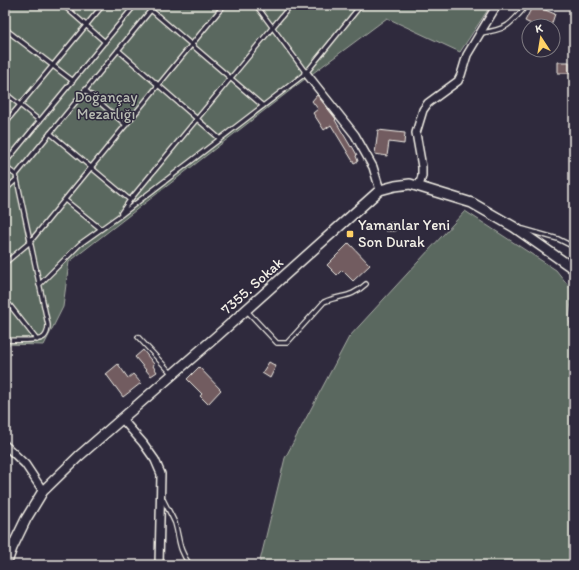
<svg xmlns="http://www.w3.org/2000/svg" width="579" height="570" font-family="Itim,sans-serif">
<rect width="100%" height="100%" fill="#2f2a3d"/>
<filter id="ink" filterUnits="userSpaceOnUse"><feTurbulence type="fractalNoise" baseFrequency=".025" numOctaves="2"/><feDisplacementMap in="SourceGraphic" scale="8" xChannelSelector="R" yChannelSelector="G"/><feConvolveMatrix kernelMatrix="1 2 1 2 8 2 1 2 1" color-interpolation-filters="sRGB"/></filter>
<g filter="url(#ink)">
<path fill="#5a685f" stroke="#a7aca4" d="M5 5H491L460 52 387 18 301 82 69 262 63 307 44 345 5 344Z
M465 211 556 270 572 290 569 321 574 336V565H259L285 458 349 337Z"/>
<path fill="#725b61" stroke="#f4f1e8" d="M533 5 555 14 551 26H535L525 21Z
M558 62H569V73H558Z
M317 95 336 119 335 120 351 147 352 146 357 155 356 156 358 161 354 163 331 125 324 130 313 113 318 109 312 101Z
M378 130 405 133 404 144 389 142 387 156 375 154Z
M386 223H395V231H386Z
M349 243 370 265 353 281 342 270 337 275 327 265Z
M143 350 154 364 153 366 157 372 151 376 135 357Z
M269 362 276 366 270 378 262 373Z
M118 364 128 378 133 374 141 383 123 397 106 374Z
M199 367 221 390 208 404 200 396 202 394 187 379Z"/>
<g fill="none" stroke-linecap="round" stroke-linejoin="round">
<g stroke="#f4f1e8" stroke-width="6">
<path id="service" d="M63 5 105 42
M256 5 306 73
M151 10 263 106
M5 29 73 81
M481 33C508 29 510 25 527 5
M118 50 220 139
M85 90 126 125
M5 93 40 121
M5 123 103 5
M50 133 130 200
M5 163 135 5
M5 167 16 175
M5 190 17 179
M65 200 101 229
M121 213 130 200 291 5
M523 229 558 239 574 247
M5 263 30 242 224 5
M39 285 80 244 118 217 306 73 361 5
M5 299 37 340
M247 311 277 343H287L324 302C342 294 350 299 366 284
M138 337 173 375
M5 340C14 340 38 342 44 337 47 334 48 329 48 325L16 175 155 5
M162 497C166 506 171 514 175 523 180 540 178 549 190 565"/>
</g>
<g stroke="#f4f1e8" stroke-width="10">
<path id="minor" d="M306 73 355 135 373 167 380 190
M419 186 422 176V167L416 133 423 110 428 103 458 81 461 75 467 55 497 5
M122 419 143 443 155 460 161 474 159 565
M5 445 25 464 43 491"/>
</g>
<g stroke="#f4f1e8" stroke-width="12">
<path id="tertiary" d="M6 565 12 548 26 519 43 491 79 456 218 335 380 190 395 186 410 184 472 203 514 227 574 269"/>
</g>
<use href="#service" stroke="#2f2a3d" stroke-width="3.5"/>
<use href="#minor" stroke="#2f2a3d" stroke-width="7"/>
<use href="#tertiary" stroke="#2f2a3d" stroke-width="9"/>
</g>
</g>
<rect fill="#ffd166" stroke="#2f2a3d" stroke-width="1.5" x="346" y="230" width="8" height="8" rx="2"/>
<g text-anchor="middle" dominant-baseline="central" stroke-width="3" stroke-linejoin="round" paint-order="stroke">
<g font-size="15" fill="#b6bab1" stroke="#2f2a3d">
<text x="106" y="97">Doğançay<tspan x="106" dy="17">Mezarlığı</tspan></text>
</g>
<g font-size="15" fill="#f4f1e8" stroke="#2f2a3d" text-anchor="start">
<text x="358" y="225">Yamanlar Yeni<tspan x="358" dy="17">Son Durak</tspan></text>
</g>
<g font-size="15" fill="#f4f1e8" stroke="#2f2a3d">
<text transform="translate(252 286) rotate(-42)">7355. Sokak</text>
</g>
</g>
<rect width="579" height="570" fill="none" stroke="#2f2a3d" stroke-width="20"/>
<rect x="10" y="10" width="559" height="550" fill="none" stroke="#f4f1e8" stroke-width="1.5" filter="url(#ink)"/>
<g transform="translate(541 38) rotate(348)"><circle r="19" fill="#2f2a3d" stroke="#7e7a81"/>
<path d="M0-3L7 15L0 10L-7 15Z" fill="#ffd166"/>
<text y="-6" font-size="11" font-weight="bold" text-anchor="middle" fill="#f4f1e8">K</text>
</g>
</svg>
